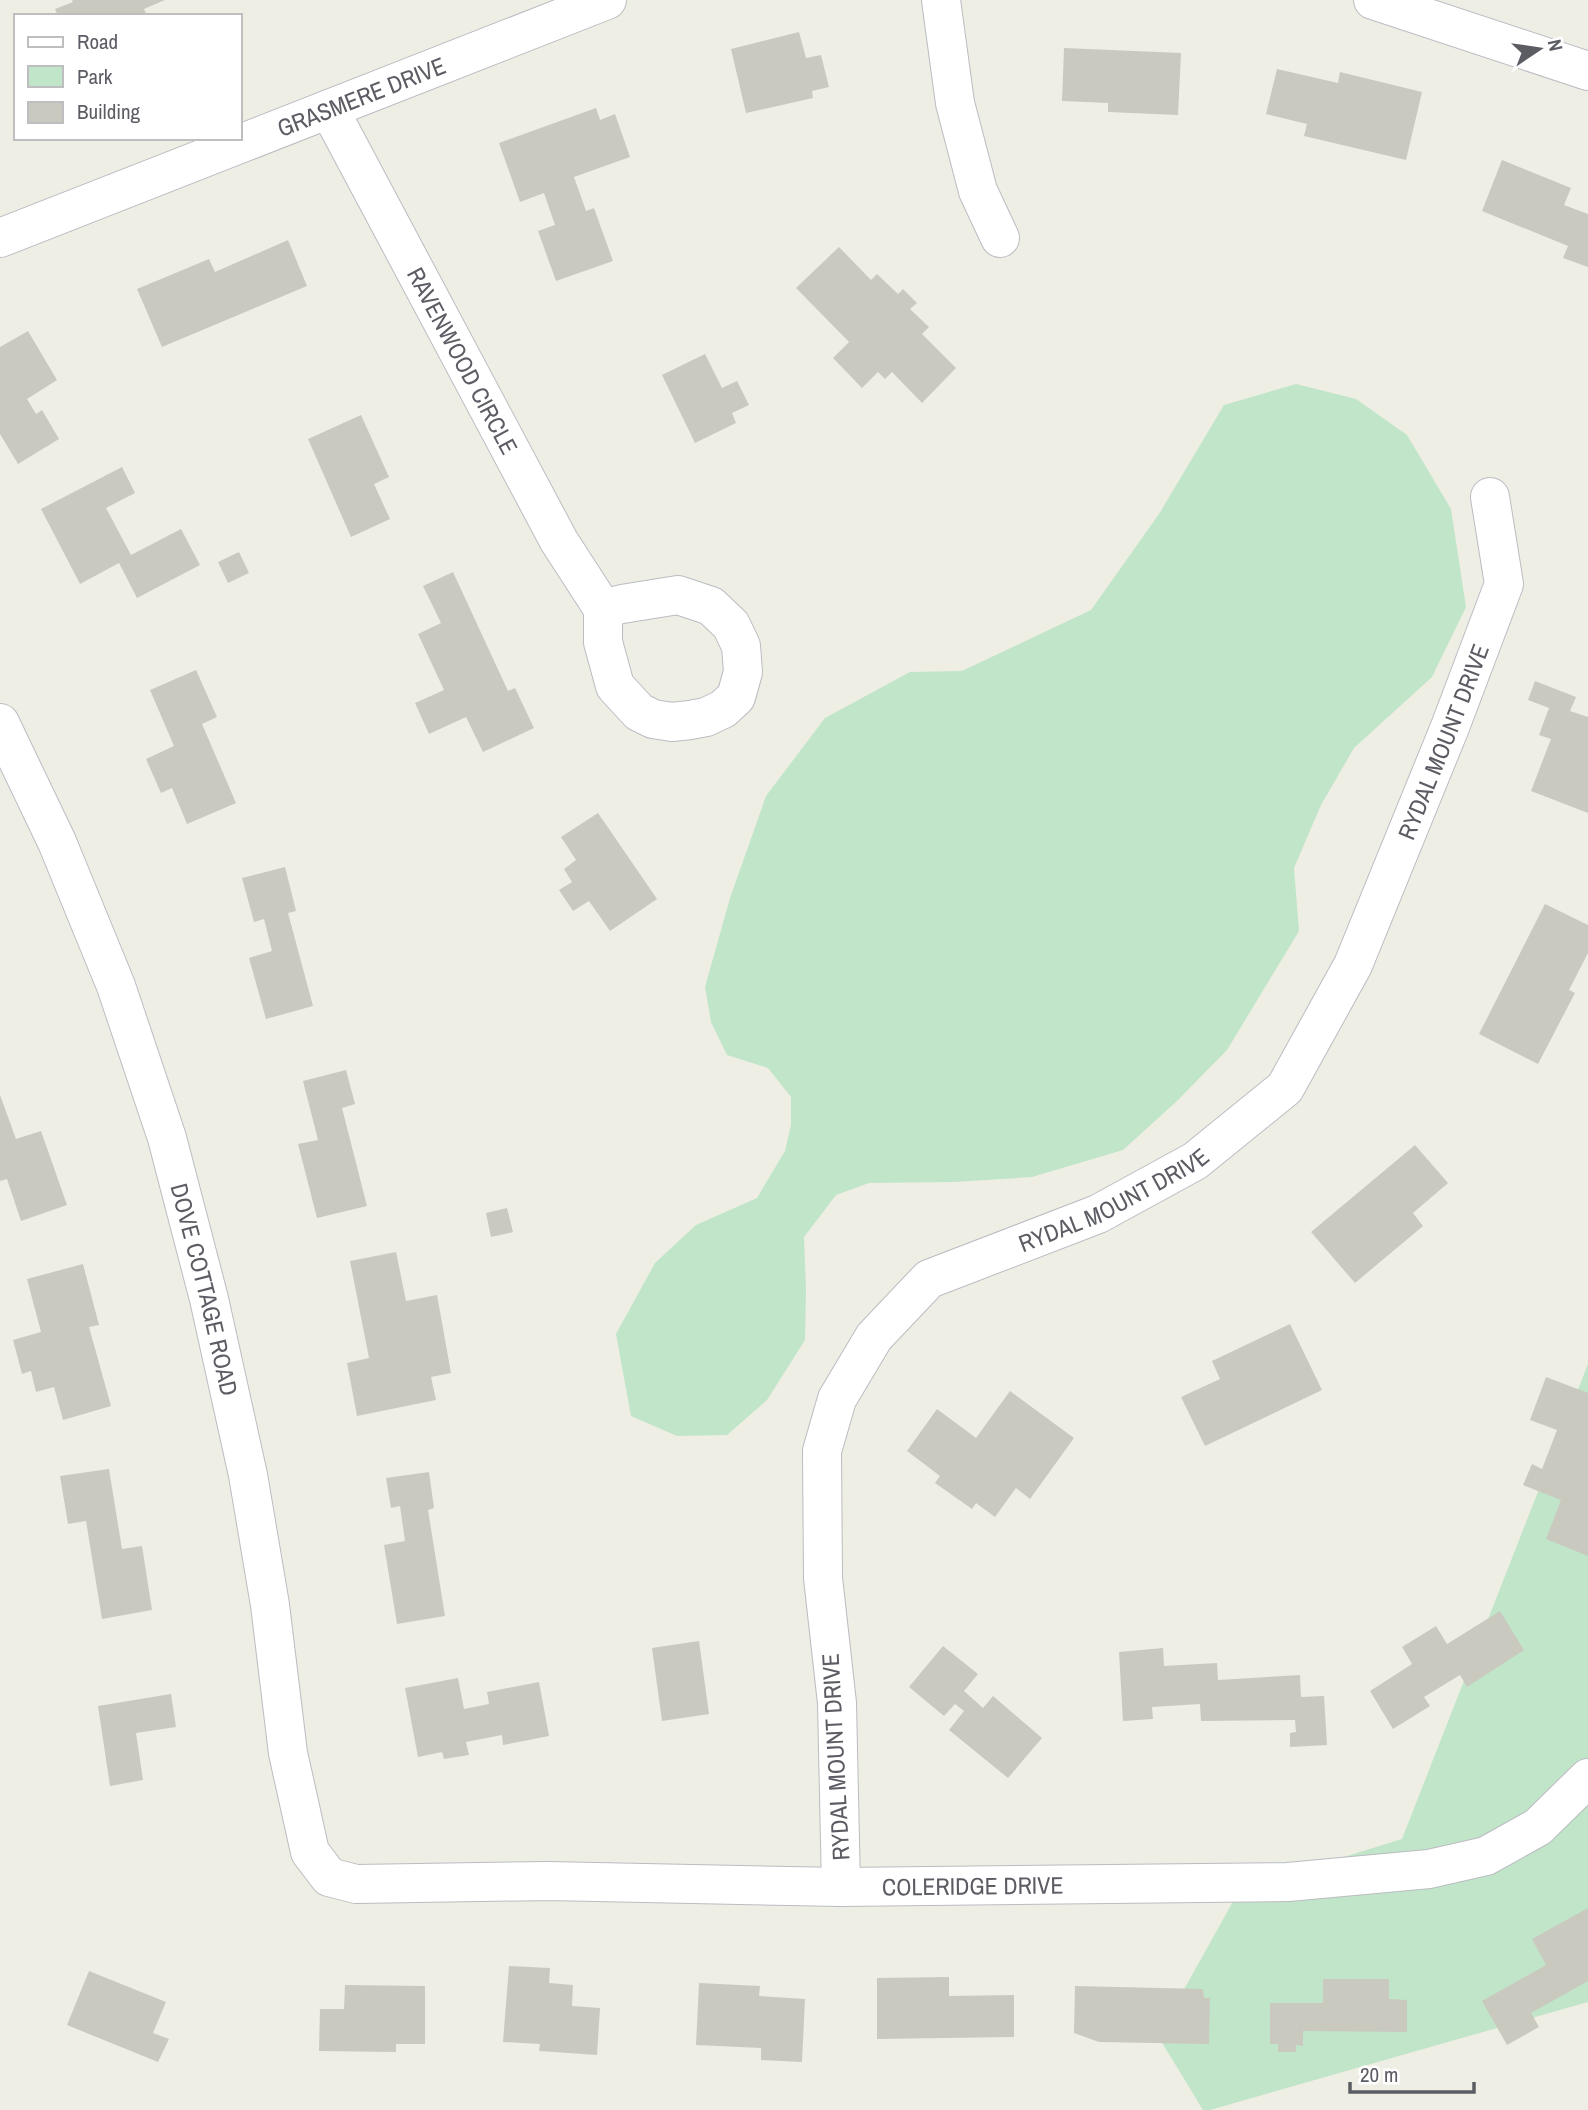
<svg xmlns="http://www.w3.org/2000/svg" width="1588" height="2110" font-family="'Archivo Narrow',sans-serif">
<rect width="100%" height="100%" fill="#eeeee4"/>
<path fill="#c1e5c9" d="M1296 384 1356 399 1407 435 1451 509 1466 607 1432 677 1354 748 1321 805 1294 868 1299 931 1227 1050 1177 1101 1123 1150 1032 1177 954 1182 869 1183 836 1195 804 1237 806 1289 805 1340 767 1400 727 1435 677 1436 631 1416 616 1334 655 1263 696 1225 757 1198 785 1151 791 1125V1097L768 1068 727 1055 711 1022 705 987 730 898 766 796 825 718 910 672 962 671 1091 610 1159 514 1224 405Z
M1588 1364V2002L1210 2110H1203L1158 2036 1240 1889 1402 1839Z"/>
<path fill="#c9c9c0" d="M72 0H165L144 9 147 16H58L55 9 73 2Z
M799 32 806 58 821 55 829 87 812 91 813 98 746 113 731 49Z
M1064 48 1181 53 1178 115 1108 112V103L1062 101Z
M1277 69 1338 83 1340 72 1422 92 1406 160 1304 136 1307 124 1266 114Z
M596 108 600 120 615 114 630 157 574 177 586 211 594 208 613 261 556 281 538 231 555 225 544 193 520 202 499 143Z
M1502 160 1571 188 1564 205 1588 214V267L1563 258 1568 246 1482 211Z
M288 240 307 286 162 347 137 289 209 259 215 272Z
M839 247 871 280 877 274 898 294 903 289 917 303 910 309 929 327 922 334 956 368 922 403 892 372 885 379 878 372 862 388 833 358 849 342 796 288Z
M28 331 57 380 27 399 36 414 42 410 59 439 18 464 0 434V347Z
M705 354 722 388 737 381 749 405 732 413 736 423 695 443 662 375Z
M361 415 389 477 374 484 390 519 351 537 308 439Z
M122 467 135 493 106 508 131 555 181 529 200 565 137 598 119 563 80 584 41 509Z
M239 552 249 573 228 583 218 562Z
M453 572 508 691 515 688 534 728 483 752 466 717 429 734 415 703 444 690 418 634 441 623 423 586Z
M196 670 217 717 202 724 236 803 187 824 172 788 161 793 146 759 174 746 150 690Z
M1535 681 1576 697 1570 711 1588 717V813L1531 791 1551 739 1539 735 1549 708 1528 700Z
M598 813 657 899 610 931 589 901 573 911 559 890 572 882 564 869 576 860 561 837Z
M285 867 296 911 288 913 313 1006 266 1019 249 958 272 951 264 919 254 922 242 878Z
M1545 904 1588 925V953L1569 990 1575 993 1538 1064 1479 1034Z
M346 1070 355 1104 342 1108 367 1206 317 1218 298 1144 318 1140 303 1081Z
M0 1095 16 1139 41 1131 67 1205 21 1221 7 1179 0 1181Z
M1415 1145 1448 1183 1413 1213 1423 1226 1355 1283 1311 1232Z
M507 1208 513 1232 491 1237 486 1213Z
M396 1252 406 1301 437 1295 451 1373 431 1377 436 1400 357 1416 347 1363 369 1358 350 1261Z
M83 1264 99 1325 89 1327 111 1406 63 1420 54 1387 36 1392 31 1371 22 1374 13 1340 41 1332 27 1279Z
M1290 1324 1322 1390 1205 1446 1181 1397 1220 1379 1212 1361Z
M1546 1377 1588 1393V1556L1546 1539 1561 1500 1523 1485 1532 1464 1542 1469 1557 1430 1530 1420Z
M1010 1391 1074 1438 1030 1499 1016 1488 995 1517 976 1503 972 1509 935 1483 940 1476 907 1451 937 1409 976 1438Z
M109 1469 122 1549 142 1546 152 1610 102 1619 86 1521 68 1524 60 1476Z
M429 1472 434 1508 428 1510 445 1616 397 1624 384 1545 405 1541 400 1506 391 1508 386 1478Z
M1500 1611 1524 1650 1467 1687 1460 1675 1424 1697 1430 1706 1393 1729 1370 1691 1412 1664 1402 1647 1436 1626 1447 1644Z
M699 1641 709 1714 662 1721 652 1648Z
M943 1646 978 1674 964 1691 983 1708 993 1696 1042 1738 1008 1778 949 1730 964 1711 955 1704 944 1716 909 1687Z
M1163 1648 1164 1666 1217 1663 1218 1680 1300 1675 1301 1697 1324 1696 1327 1745 1290 1747V1733L1296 1732 1295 1720 1201 1721 1200 1704 1152 1707 1153 1719 1123 1721 1119 1652Z
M458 1678 464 1709 489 1704 487 1692 539 1682 549 1736 503 1745 502 1735 466 1742 469 1755 444 1759 442 1752 418 1757 405 1688Z
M171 1694 176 1727 136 1733 143 1780 110 1786 98 1706Z
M1588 1908V1981L1531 2013 1539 2027 1507 2045 1482 2001 1546 1965 1532 1939Z
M509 1966 550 1968 549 1983 573 1985 572 2006 600 2008 597 2055 539 2051 540 2044 503 2042Z
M89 1971 166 2002 153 2033 169 2039 158 2062 67 2025Z
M949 1977V1996L1014 1995V2037L877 2039V1978Z
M1323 1979H1389V1999L1407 2000V2032L1303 2031V2046L1296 2045V2052H1278V2044H1270V2003H1323Z
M699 1983 760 1986 759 1996 805 1999 802 2062 761 2060V2048L696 2045Z
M345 1985 425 1986V2044H396V2052L319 2051 320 2009H344Z
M1075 1986 1203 1989 1204 1998H1210L1209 2044 1099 2042 1074 2033Z"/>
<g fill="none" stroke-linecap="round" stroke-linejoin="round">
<g stroke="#bbbcc2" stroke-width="40">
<g id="minor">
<path d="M941 0 955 103 978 191 1000 238"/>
<path d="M1373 0 1588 71"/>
<path id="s1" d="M329 109 559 541 603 609"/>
<path id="s2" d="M0 238 607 0"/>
<path d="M678 595 711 606 731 625 741 646 743 672 736 697 723 709 706 717 690 720 672 722 653 719 639 712 615 686 603 642V609L622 604Z"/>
<path id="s3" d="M0 723 57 842 116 986 167 1138 209 1299 248 1475 270 1605 288 1753 310 1852 329 1877 356 1884 548 1881 841 1887 1288 1882 1429 1869 1486 1856 1538 1827 1588 1778"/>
<path id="s4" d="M841 1887 837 1703 823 1578 822 1451 837 1399 874 1337 929 1279 1098 1214 1195 1161 1285 1088 1353 965 1450 727 1504 584 1490 497"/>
</g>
</g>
<use href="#minor" stroke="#fff" stroke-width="38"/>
</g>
<g text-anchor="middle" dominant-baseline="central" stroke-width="5" stroke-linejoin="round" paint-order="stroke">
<g font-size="24" fill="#5c5d64" stroke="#fff">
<text stroke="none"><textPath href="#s2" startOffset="388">GRASMERE DRIVE</textPath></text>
<text stroke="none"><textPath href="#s1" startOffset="285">RAVENWOOD CIRCLE</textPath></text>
<text stroke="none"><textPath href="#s4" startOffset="1432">RYDAL MOUNT DRIVE</textPath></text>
<text stroke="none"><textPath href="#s4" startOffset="844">RYDAL MOUNT DRIVE</textPath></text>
<text stroke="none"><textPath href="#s3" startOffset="604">DOVE COTTAGE ROAD</textPath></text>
<text transform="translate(835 1757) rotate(-93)">RYDAL MOUNT DRIVE</text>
<text stroke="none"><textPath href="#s3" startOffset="1853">COLERIDGE DRIVE</textPath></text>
</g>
</g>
<rect x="14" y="14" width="228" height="126" fill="#ffffff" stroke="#bebec1" stroke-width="2"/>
<rect x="28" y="37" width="35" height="10" fill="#ffffff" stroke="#bebec1" stroke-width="2"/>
<text x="77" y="49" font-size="21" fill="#5c5d64">Road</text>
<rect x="28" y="66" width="35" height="21" fill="#c1e5c9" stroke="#bebec1" stroke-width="2"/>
<text x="77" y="84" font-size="21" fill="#5c5d64">Park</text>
<rect x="28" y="102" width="35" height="21" fill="#c9c9c0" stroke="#bebec1" stroke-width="2"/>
<text x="77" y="119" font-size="21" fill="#5c5d64">Building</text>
<g transform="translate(1539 49) rotate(77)" stroke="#ffffff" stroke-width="5" paint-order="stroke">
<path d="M0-5L12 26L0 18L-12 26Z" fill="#5c5d64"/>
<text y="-10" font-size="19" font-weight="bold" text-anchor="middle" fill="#5c5d64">N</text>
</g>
<path d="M1350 2082v10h124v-10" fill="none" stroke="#5c5d64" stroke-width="3.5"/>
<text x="1360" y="2082" font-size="21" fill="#5c5d64" stroke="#ffffff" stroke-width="5" paint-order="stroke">20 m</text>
</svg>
